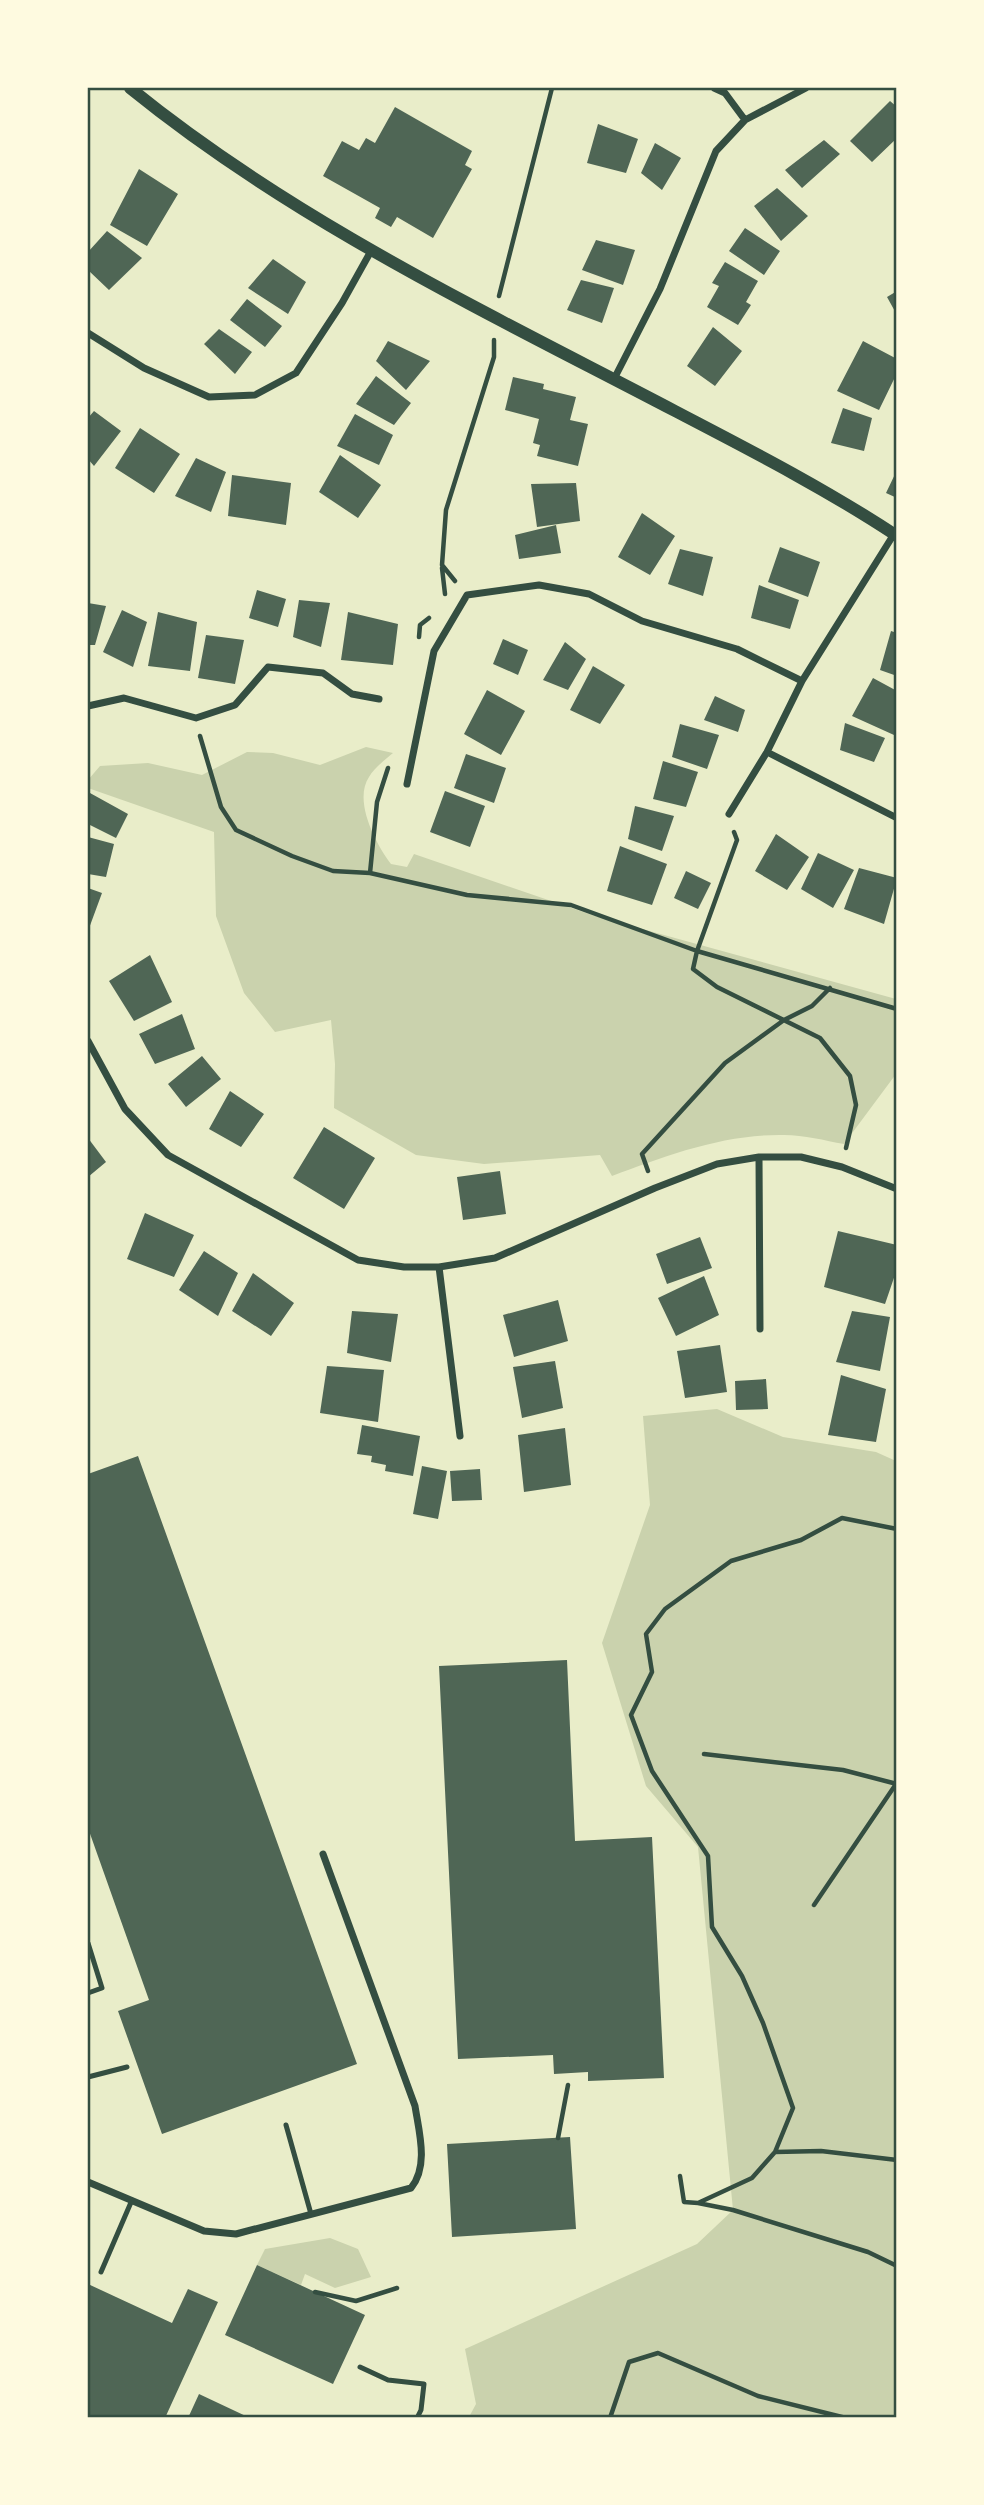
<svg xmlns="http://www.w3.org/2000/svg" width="984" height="2505" font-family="'Nunito Sans',sans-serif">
<rect width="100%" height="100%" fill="#e9edc9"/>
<path fill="#cad2ad" d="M366 747 393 753C385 760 374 768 369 777 353 801 376 844 391 864L407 867 414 854 595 916 896 999V1074L844 1144C823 1140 801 1134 779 1135 721 1135 665 1156 612 1176L600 1155 484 1164 416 1155 334 1108 335 1064 331 1020 275 1032 244 993 216 916 214 832 88 788V780L100 766 148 763 202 775 247 752 273 753 320 765Z
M717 1409 783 1437 876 1452 896 1461V2417H469L476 2404 465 2349 697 2244 733 2210 698 1847 646 1786 602 1643 650 1505 643 1416Z
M330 2238 358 2249 371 2277 335 2288 305 2274 301 2285 257 2265 265 2249Z"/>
<path fill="#4f6655" d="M890 101 897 107V138L872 162 850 141Z
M395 107 472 151 465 165 472 169 433 238 397 217 391 227 375 218 380 208 323 176 342 141 359 150 366 138 375 143Z
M598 124 638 139 626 173 587 163Z
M824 140 840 154 802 188 785 170Z
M655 143 681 158 662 190 641 173Z
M139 169 178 194 147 246 110 225Z
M777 188 808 216 781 241 754 206Z
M745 228 780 251 764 275 729 251Z
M107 231 142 258 109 290 88 270V252Z
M596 240 635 250 623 285 582 270Z
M273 259 306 282 288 314 248 288Z
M725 262 758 281 746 302 751 305 738 325 707 307 719 286 712 283Z
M581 280 614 288 602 323 567 310Z
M897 291V315L887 297Z
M247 299 282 326 265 347 230 320Z
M713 327 742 351 715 386 687 366Z
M219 329 252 352 235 374 204 344Z
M388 341 430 361 406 390 376 361Z
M863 341 897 359V373L879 410 837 391Z
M376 376 411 403 394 425 356 404Z
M513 377 544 384 543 389 576 397 570 420 588 424 578 466 537 456 540 445 533 443 539 419 505 410Z
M843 408 872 418 864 451 831 443Z
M94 411 121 431 94 466 88 459V418Z
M355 414 393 435 379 465 337 446Z
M140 428 180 454 154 493 115 468Z
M340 455 381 485 358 518 319 492Z
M196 458 226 472 211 512 175 496Z
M897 470V498L886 493Z
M232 475 291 483 286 525 228 516Z
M576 483 580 521 537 527 531 484Z
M642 513 675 536 650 575 618 557Z
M556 525 561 553 519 559 515 535Z
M780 547 820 562 808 597 768 582Z
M680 549 713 557 703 596 668 584Z
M759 585 799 600 790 629 751 618Z
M257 590 286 599 278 627 249 618Z
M299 600 330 603 321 647 293 637Z
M88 603 106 606 95 645H88Z
M122 610 147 622 133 667 103 652Z
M158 612 197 622 190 671 148 666Z
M348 612 398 624 393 665 341 660Z
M891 631 897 633V676L880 670Z
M206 635 244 640 235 684 198 678Z
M503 639 528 650 518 675 493 664Z
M565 642 586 659 568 690 543 680Z
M593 666 625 685 600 724 570 710Z
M873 678 897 691V730L894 735 852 716Z
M487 690 525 711 501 755 464 734Z
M715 696 745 710 738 732 704 720Z
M845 723 885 738 874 762 840 750Z
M680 724 719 735 707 769 672 757Z
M466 754 506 768 494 803 454 788Z
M663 761 698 772 686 807 653 799Z
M445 791 485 806 470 847 430 832Z
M90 793 128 814 116 838 88 824V797Z
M635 806 674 816 662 851 628 839Z
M776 834 809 857 787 890 755 871Z
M88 837 114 844 106 877 88 874Z
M620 846 667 864 652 905 607 891Z
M818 853 854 870 833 908 801 889Z
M859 868 897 878 884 924 844 909Z
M686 871 711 883 698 909 674 898Z
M88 888 102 893 88 931Z
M150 955 172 1002 134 1021 109 981Z
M182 1014 195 1049 155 1064 139 1034Z
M202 1056 221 1079 186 1107 168 1084Z
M230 1091 264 1114 241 1147 209 1129Z
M324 1127 375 1158 344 1209 293 1178Z
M88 1138 106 1162 88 1177Z
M500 1171 506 1214 463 1220 457 1177Z
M145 1213 194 1235 174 1277 127 1259Z
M838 1231 897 1245V1269L885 1304 824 1287Z
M700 1237 712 1268 667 1284 656 1254Z
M204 1251 238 1273 218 1316 179 1290Z
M253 1273 294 1303 271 1336 232 1311Z
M704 1276 719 1315 676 1336 658 1298Z
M558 1300 568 1341 514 1357 503 1315Z
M352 1311 398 1314 391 1362 347 1353Z
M852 1311 890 1317 880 1371 836 1362Z
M720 1345 727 1392 685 1398 677 1351Z
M555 1361 563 1408 522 1418 513 1367Z
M327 1366 384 1370 378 1422 320 1413Z
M841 1375 886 1389 876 1442 828 1435Z
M766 1379 768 1409 736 1410 735 1381Z
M362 1425 420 1436 413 1476 385 1471 386 1465 371 1462 372 1456 357 1454Z
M565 1428 571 1485 524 1492 518 1435Z
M138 1456 357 2064 162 2134 118 2011 149 2000 88 1828V1748H90L88 1742V1474Z
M422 1466 447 1471 438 1519 413 1514Z
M480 1469 482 1500 452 1501 450 1471Z
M567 1660 575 1841 652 1837 664 2078 588 2081V2072L554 2074 553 2055 458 2059 439 1666Z
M570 2137 576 2229 452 2237 447 2144Z
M257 2265 365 2315 333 2384 225 2335Z
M88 2284 172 2323 188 2289 218 2302 165 2418H88Z
M199 2394 250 2418H188Z"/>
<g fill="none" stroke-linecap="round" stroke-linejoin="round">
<path stroke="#344e41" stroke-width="4.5" d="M499 296 552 88
M442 568 445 594
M455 581 442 565 446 510 494 357V340
M419 637 420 625 429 618
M200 736 221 807 236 830 292 856 333 871 370 873 467 895 571 905 697 951 897 1009
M734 832 737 840 697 951 693 969 717 987 820 1038 850 1076 856 1105 846 1148
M370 873 377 802 388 768
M648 1171 642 1154 725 1063 784 1020 812 1006 830 988
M897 1529 842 1518 801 1540 731 1561 665 1609 646 1634 652 1672 631 1715 652 1771 708 1856 712 1927 742 1976 763 2023 793 2108 775 2152 752 2178 698 2203 733 2210 868 2252 897 2266
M704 1754 843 1770 897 1784
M814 1905 896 1784
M558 2138 568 2085
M775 2152 821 2151 897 2160
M680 2176 684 2202 698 2203
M315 2292 356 2301 397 2288
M610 2418 629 2362 658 2353 758 2396 846 2418"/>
<path stroke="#344e41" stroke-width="5" d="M88 1943 102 1988 88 1993
M88 2077 127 2067
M286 2125 311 2214
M101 2272 132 2200
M360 2367 388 2380 424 2384 421 2410 417 2418"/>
<path stroke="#344e41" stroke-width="7" d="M714 88 725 93 745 120
M88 333 144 368 209 397 255 395 296 373 342 303 371 251
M614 379 660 289 716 151 745 120 806 88
M88 706 124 698 196 718 235 705 268 667 323 673 352 694 379 699
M767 752 897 818
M407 784 434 651 467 595 539 585 589 594 642 621 737 649 802 681
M729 814 767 752 802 681 894 534
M88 1041 125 1109 168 1155 358 1260 404 1267H439L495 1258 655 1188 717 1164 759 1157H801L842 1167 897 1189
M759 1157 760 1329
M439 1267 460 1436
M88 2182 204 2231 236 2234 411 2188C429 2166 419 2132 415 2106L323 1854"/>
<path stroke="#344e41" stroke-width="12" d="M130 88C295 222 488 313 675 411 750 450 826 489 897 536"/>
</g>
<rect width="984" height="2505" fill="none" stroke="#fefae0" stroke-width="178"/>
<rect x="89" y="89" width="806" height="2327" fill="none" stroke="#344e41" stroke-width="2.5"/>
</svg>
